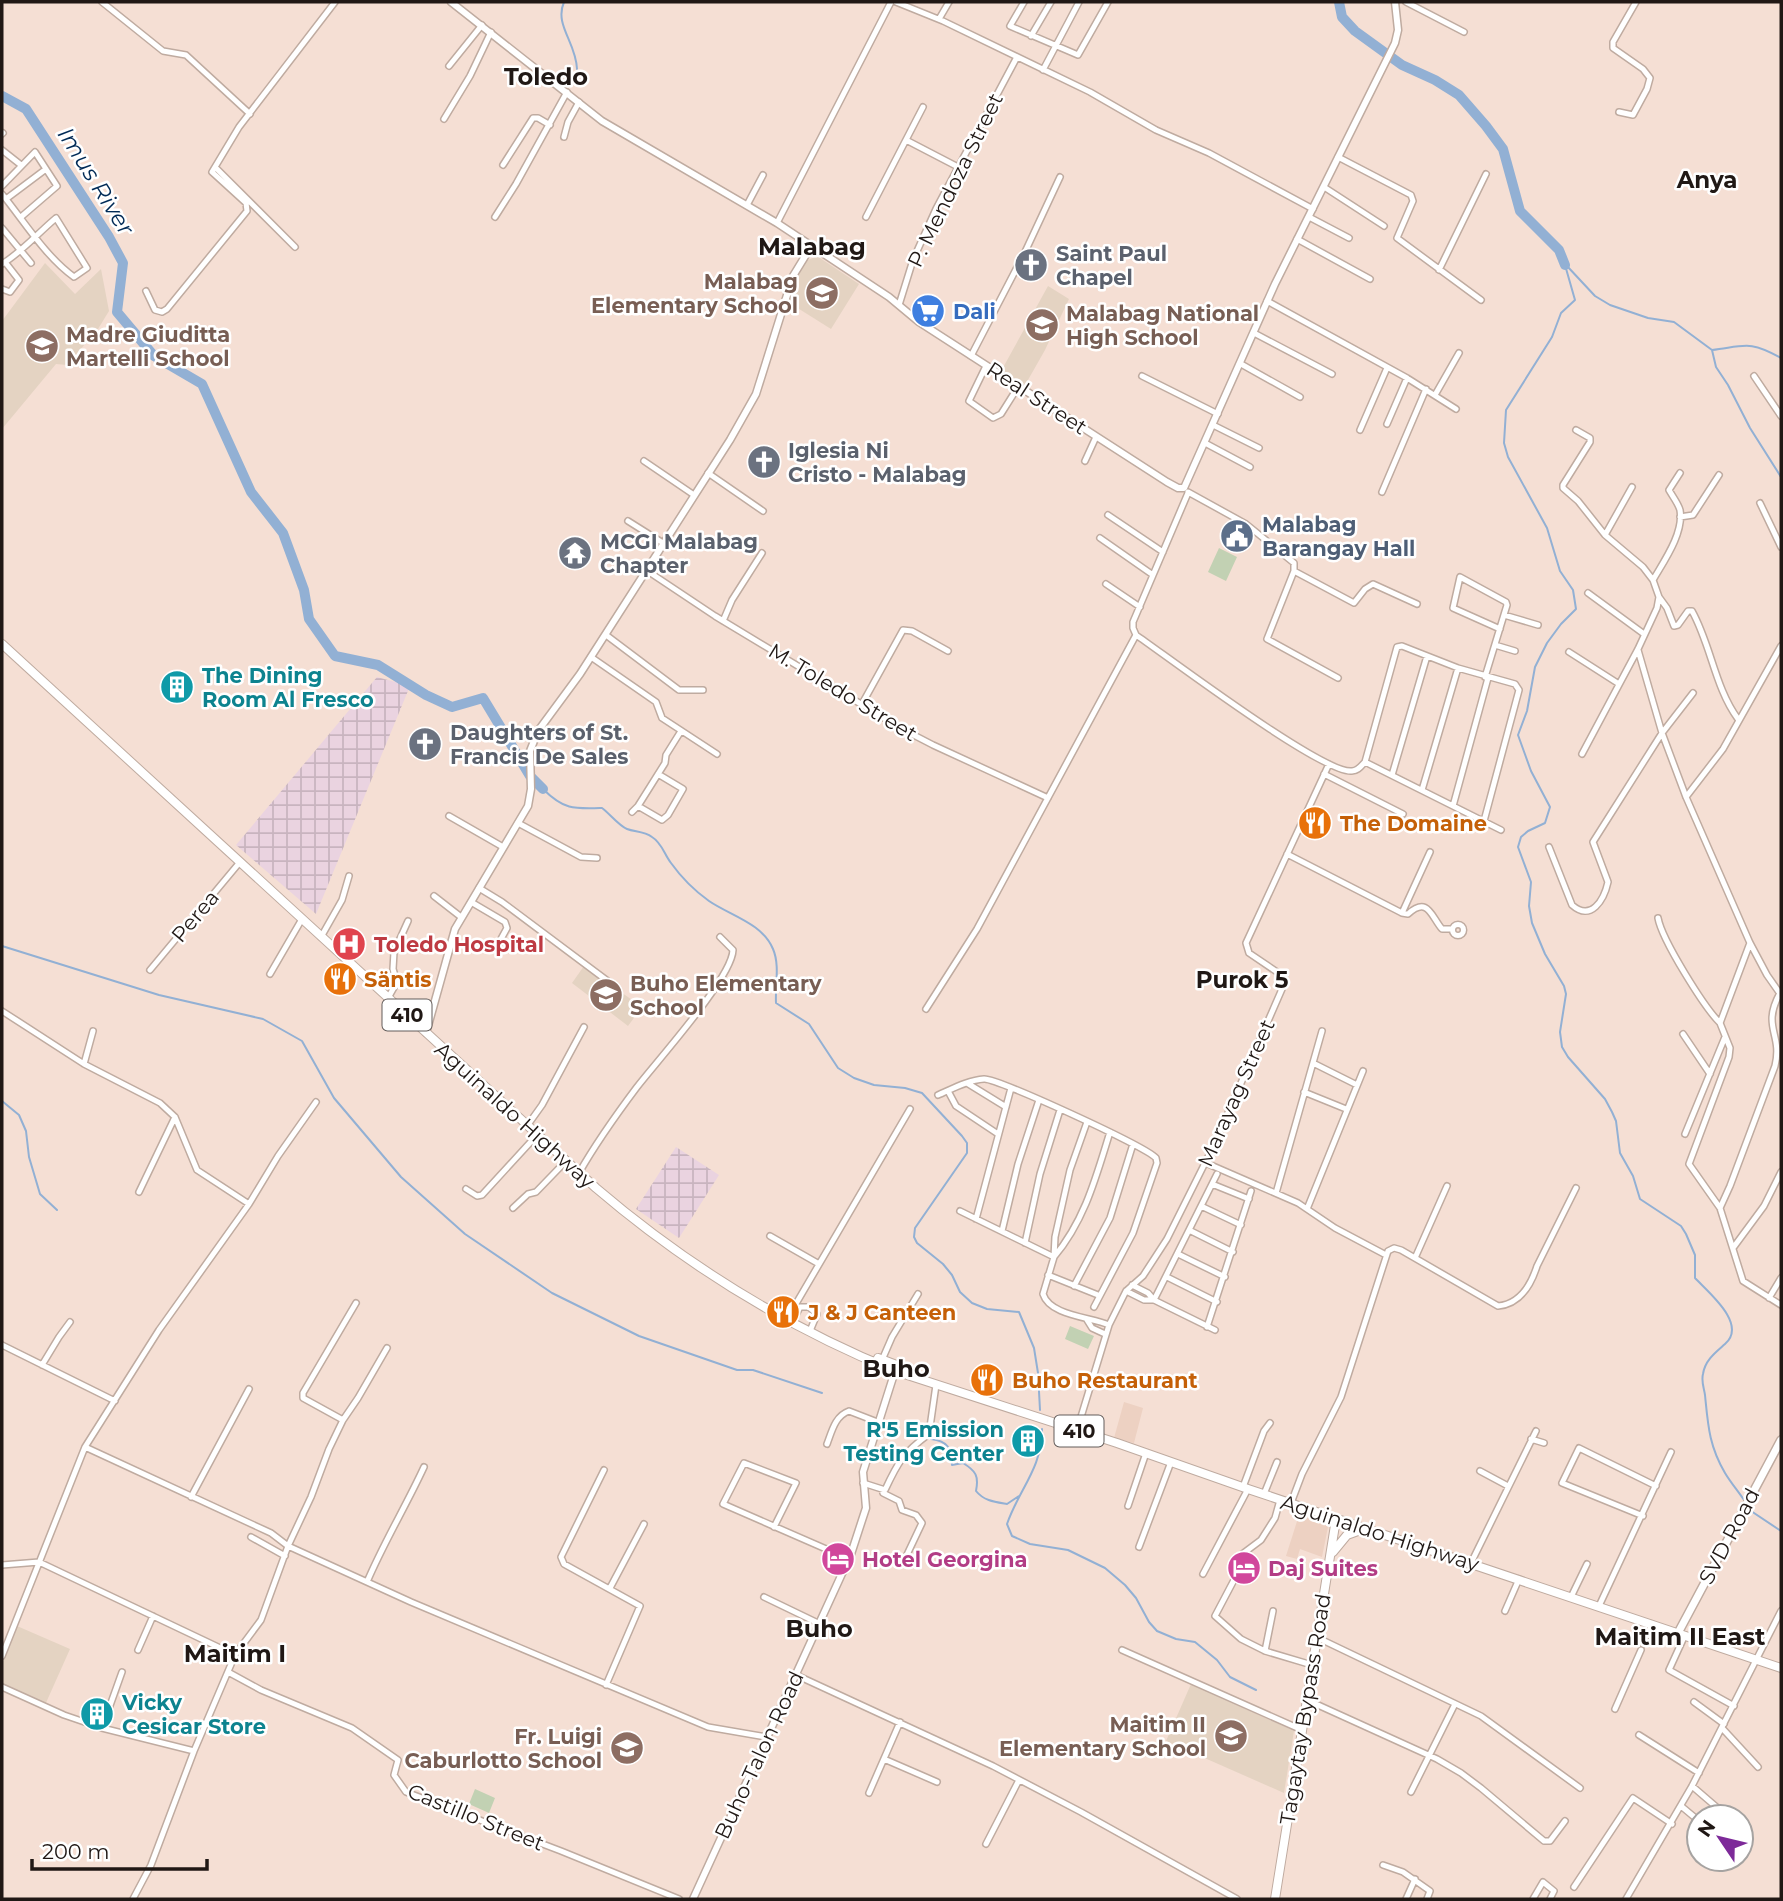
<svg xmlns="http://www.w3.org/2000/svg" width="1783" height="1901" font-family="Montserrat,sans-serif">
<defs>
<pattern id="industrial-grid" width="8" height="8" patternUnits="userSpaceOnUse" patternTransform="scale(1.75)"><rect width="8" height="8" fill="#ead3e0"/><path d="M0 4h8M4 0v8" fill="none" stroke="#c8b4bf"/></pattern>
</defs>
<rect width="100%" height="100%" fill="#f5dfd4"/>
<path fill="#edd1c2" d="M1124 1402 1143 1408 1134 1443 1114 1438Z
M1299 1515 1324 1523 1328 1527 1322 1557 1300 1549 1297 1559 1286 1556Z"/>
<path fill="url(#industrial-grid)" d="M377 677 410 686 316 914 236 845Z
M676 1147 719 1175 679 1238 636 1209Z"/>
<path fill="#e4d3c2" d="M817 256 859 284 831 329 788 302 796 279 806 261Z
M45 263 75 294 101 269 109 311 98 329 67 365 56 364 2 429V321Z
M1048 286 1069 299 1045 350 1024 387 1000 373Z
M584 966 642 1007 628 1026 572 983Z
M17 1626 70 1649 45 1705 2 1687V1664Z
M1191 1684 1294 1731 1284 1793 1166 1741Z"/>
<path fill="#c2d1b3" d="M1219 548 1237 557 1226 581 1208 572Z
M1070 1326 1094 1336 1088 1349 1065 1339Z
M475 1789 495 1798 489 1813 469 1804Z"/>
<g fill="none" stroke-linecap="round" stroke-linejoin="round">
<path stroke="#92b0d4" stroke-width="2" d="M564 2C554 25 576 42 577 69
M1565 265 1575 300 1561 313 1552 337 1506 410 1504 443 1508 457 1547 528 1560 571 1573 590 1576 609 1561 624 1547 643 1535 667 1527 711 1518 735 1531 771 1550 807 1545 823 1528 831 1521 837 1518 847 1531 882 1529 906 1532 923 1545 954 1564 986 1566 994 1560 1032 1562 1047 1568 1057 1605 1099 1612 1112 1616 1121 1620 1153 1633 1176 1640 1199 1681 1226 1686 1234 1695 1255V1278C1708 1292 1748 1324 1725 1344 1716 1352 1705 1360 1703 1374 1701 1381 1704 1388 1705 1395 1708 1425 1709 1446 1725 1473 1731 1483 1738 1491 1744 1500
M1567 266 1595 296 1610 305 1648 318 1674 322 1712 350 1716 367 1728 385 1750 428 1781 477
M1712 350C1745 346 1749 340 1781 358
M543 789C564 810 574 809 602 808 609 813 619 826 627 829 635 832 644 831 652 837 662 843 664 854 671 863 681 877 695 891 709 901 731 916 762 923 773 949 780 965 775 986 776 1003L809 1024 838 1068 854 1078 874 1085 905 1088 922 1093 962 1136 967 1143V1153L915 1228 914 1237 917 1243 943 1264 952 1275 960 1292 972 1303 987 1309 1019 1312 1034 1348 1038 1373 1040 1410
M2 946 159 995 263 1019 302 1041 334 1098 401 1177 465 1234 552 1293 639 1336 737 1370H753L822 1393
M2 1101 19 1115 26 1131 29 1157 40 1194 57 1210
M1042 1429C1042 1469 1019 1489 1007 1524L1012 1536 1030 1544 1068 1550 1105 1568 1125 1585 1136 1598 1149 1622 1157 1631 1176 1639 1195 1642 1217 1660 1230 1677 1256 1690
M931 1439C948 1441 951 1448 952 1465L963 1463C976 1471 979 1476 976 1491 984 1501 995 1502 1007 1504L1019 1496
M1751 1511 1781 1531"/>
<path stroke="#92b0d4" stroke-width="10" d="M1339 2 1342 17 1355 31 1402 65 1435 80 1459 95 1486 126 1503 149 1520 211 1559 250 1565 265
M2 96 26 109 109 237 123 263 117 312 154 356 202 384 251 492 283 533 304 590 309 619 335 656 378 665 426 695 452 707 483 698 530 776 543 789"/>
<path stroke="#cab7ae" stroke-width="5" stroke-dasharray="5 2.5" stroke-linecap="butt" d="M1641 1650 1647 1636"/>
<g stroke="#bfaba0" stroke-width="8">
<path id="minor" d="M102 2 163 51 186 55 250 114
M896 2 943 21 1090 92 1156 130 1209 153 1313 209
M1024 2 1010 26 1078 55 1108 2
M1406 2 1464 32
M939 19 949 2
M1031 36 1051 2
M449 66 482 25
M1043 70 1079 2
M1619 112 1633 115 1647 89 1650 78 1643 69 1613 48V42L1636 2
M444 119 470 76 491 32
M2 134 3 133
M564 137 568 122 579 102
M906 140 958 167
M2 150 21 165
M1338 157 1411 195 1413 201 1397 238 1481 300
M503 165 533 118H538L550 125
M215 167 295 247
M2 186 35 152 57 186 21 217
M1324 187 1384 226
M2 194C24 221 45 256 74 277L87 268 56 218C38 233 22 252 2 264
M6 199 46 169
M747 205 763 175
M495 217 516 184 567 92
M866 217 923 107
M1309 217 1349 238
M777 223 891 2
M2 228 31 263
M1297 239 1370 279
M1439 270 1486 174
M2 289 10 292 19 280 5 262
M146 291 155 310 162 312 167 309 247 211 246 203 212 172 239 127 335 2
M1267 301 1407 378 1456 409
M899 305 913 260 936 209 1017 57
M1254 333 1332 374
M971 356 1025 252 1060 177
M1241 364 1300 397
M986 366 969 401 993 418 1001 414 1018 387
M1142 376 1218 414
M1754 376 1781 416
M1435 395 1459 353
M1387 424 1407 378
M1213 425 1259 448
M1360 430 1387 368
M1576 430 1590 438V442L1563 485V488L1578 501 1605 535 1643 567 1653 580 1659 597 1657 608 1638 649 1582 754
M1205 443 1250 467
M644 461 694 495
M1085 461 1096 437
M708 473 763 511
M1188 492 1246 524 1294 563V571L1267 639 1338 678
M1382 492 1426 389
M1760 503 1781 547
M1108 515 1163 552
M1680 517 1693 515 1719 475
M628 521 663 543
M1605 535 1632 487
M1100 538 1153 575
M646 570 715 616 904 730 933 745 1048 798
M1294 571 1354 603 1365 589 1373 584 1417 604
M1653 580C1664 561 1684 533 1680 510 1678 503 1673 497 1669 490L1680 473
M1106 584 1140 607
M1588 593 1644 634
M1659 597 1667 608 1674 626 1678 625 1688 611H1692C1711 645 1715 688 1738 719
M1504 615 1538 625
M723 621 732 600 762 553
M606 635 679 690H703
M1136 635C1168 657 1324 775 1352 771 1358 771 1361 766 1365 762L1397 647 1402 646 1458 668 1515 684 1519 690 1484 821
M1495 645 1515 651
M1638 650 1662 733 1686 797 1750 943 1767 975 1781 995
M1569 652 1619 684
M591 657 656 702 662 718 717 754
M1485 677 1507 605 1506 602 1460 577 1453 608 1500 629
M862 704 903 630 912 631 948 651
M1365 762 1501 830
M1324 774 1403 814
M1392 775 1427 656
M1422 790 1458 668
M1686 797 1723 749 1781 646
M638 806 662 820 668 815 683 789 658 774
M1453 806 1488 678
M632 812 638 806 665 763 666 755 681 731
M449 816 503 847
M518 823 581 857 597 858
M1549 847 1572 905C1591 922 1604 900 1608 882L1593 842 1662 733 1693 693
M1287 854 1402 913 1430 852
M479 888 502 902 613 985
M434 896 461 917
M471 902 505 922 507 928 501 939 510 948
M1402 913 1408 914C1428 896 1431 916 1442 929H1452
M1658 918C1662 940 1704 1007 1720 1023
M1452.5 930a5.5 5.5 0 1 1 11 0a5.5 5.5 0 1 1-11 0Z
M321 937 342 900 349 876
M1750 943 1720 1023 1730 1048 1729 1057 1689 1164 1720 1208 1743 1281 1781 1305
M150 970 240 862
M270 974 302 919
M388 998 397 982 393 969 394 952 408 921
M926 1009 977 929 1136 635 1133 628V622L1188 493
M2 1011 84 1064 160 1103 175 1117 197 1170 249 1204
M1683 1034 1710 1074
M1313 1063 1357 1085
M84 1064 93 1031
M967 1083 1006 1107
M948 1091 956 1106 998 1134
M1304 1092 1346 1109
M938 1095C952 1089 968 1080 984 1079 997 1078 1145 1146 1156 1158L1157 1163 1133 1233 1094 1307
M1087 1122 1070 1170 1055 1237 1054 1257 1043 1294C1050 1316 1091 1317 1109 1325
M527 1126 542 1105 584 1027
M1685 1134 1725 1037
M1206 1163 1298 1203 1335 1228 1386 1255
M579 1173C596 1143 616 1115 637 1087 657 1061 732 978 733 950L720 937
M1212 1184 1249 1199
M466 1189 477 1196 482 1195 537 1135
M139 1192 175 1117
M1276 1193 1322 1031
M1201 1206 1241 1225
M513 1208 528 1194 536 1192 566 1161
M1720 1208 1730 1186 1775 1066C1783 1033 1761 1028 1780 993
M1307 1209 1363 1071
M960 1211 1054 1257
M976 1219 1011 1088
M1189 1230 1233 1252
M1002 1231 1018 1164 1039 1100
M770 1236 819 1264
M1025 1243 1040 1174 1060 1110
M1733 1248 1764 1206 1781 1172
M1178 1254 1225 1277
M1054 1257C1085 1220 1096 1177 1110 1132
M1415 1258 1447 1186
M1048 1275 1098 1295
M1167 1277 1217 1302
M1132 1285 1148 1293 1154 1300
M1074 1286 1110 1218 1133 1144
M1126 1291 1144 1300H1154L1215 1330
M1769 1298 1781 1278
M1154 1300 1217 1174
M787 1319 910 1109
M1087 1320 1092 1328 1105 1334
M792 1322 800 1307H809L817 1314 810 1331
M1207 1327 1251 1191
M2 1345 115 1401
M882 1360 892 1337 918 1294
M42 1365 59 1337 70 1322
M343 1420 303 1398V1393L356 1303
M1077 1430 1109 1325 1126 1291 1143 1276 1167 1239 1214 1145 1282 989 1283 976 1249 953 1246 943 1329 764
M1531 1439 1544 1443
M827 1444C832 1431 835 1416 849 1411L880 1423
M85 1447 271 1533 288 1546 411 1602 708 1727 766 1737
M604 1470 561 1557 564 1564 640 1606 606 1685
M1480 1471 1508 1486
M863 1483 885 1490C898 1462 903 1453 929 1434L936 1385
M1243 1487 1264 1431 1270 1423
M882 1489 883 1493 899 1501 902 1510 916 1515 922 1523 904 1561
M1264 1494 1277 1462
M191 1497 249 1389
M1291 1503 1302 1474 1341 1397 1388 1251 1394 1248 1401 1250 1498 1306C1520 1304 1531 1285 1537 1266L1576 1188
M1128 1506 1146 1453
M1643 1516 1562 1483 1579 1448 1656 1486
M774 1527 796 1483 744 1463 723 1504 849 1559
M251 1537 285 1556
M1139 1547 1171 1462
M1233 1561 1261 1540 1275 1518 1280 1500
M1471 1563 1536 1431
M2 1565 39 1562 235 1655
M1203 1574 1248 1489
M1234 1580 1215 1616 1241 1639 1265 1651 1312 1665
M367 1582C384 1542 406 1506 424 1467
M610 1588 644 1524
M764 1597 820 1624
M1571 1597 1587 1564
M1599 1606 1671 1452
M1505 1611 1519 1579
M1685 1635 1669 1670 1734 1706
M1647 1636 1652 1624
M1316 1637 1481 1716 1580 1788
M138 1650 153 1616
M1122 1650 1302 1730
M1265 1651 1273 1611
M2 1656 85 1447 159 1330 249 1204 278 1156 316 1102
M228 1672 261 1690 352 1728 398 1760 394 1775 406 1792 561 1851 679 1899
M796 1675 993 1766 1081 1812 1237 1899
M2 1687 64 1715 102 1728 194 1751
M1307 1700 1437 1759 1461 1773 1481 1788 1544 1841H1550L1565 1821
M1694 1702 1724 1724
M1615 1709 1641 1650
M102 1728 122 1672
M1722 1728 1758 1767
M1639 1735 1699 1773
M884 1759 937 1782
M1692 1786 1728 1817
M1411 1792 1455 1704
M869 1793 900 1722
M1681 1806 1699 1821
M986 1844 1019 1780
M1383 1865 1403 1872 1430 1891 1427 1899
M1574 1887 1633 1798 1672 1824
M133 1899 151 1865 194 1751 235 1655 261 1620 288 1546 311 1497 329 1449 343 1420 358 1398 387 1348
M1406 1899 1415 1879
M1533 1899 1543 1882 1554 1891 1550 1899
M1626 1899 1692 1786 1781 1611"/>
</g>
<g stroke="#bfaba0" stroke-width="9">
<path id="tertiary" d="M451 2 602 121 777 223 889 297 919 322 1167 482 1178 488H1184L1275 284 1395 43 1398 30 1395 2
M426 1033 455 929 528 806 531 789 530 751 538 731 580 674 730 440 756 394 793 276 812 245
M693 1899 851 1554 866 1508 863 1472 895 1371"/>
</g>
<g stroke="#bfaba0" stroke-width="10">
<path id="secondary" d="M1678 1633 1781 1440"/>
</g>
<g stroke="#bfaba0" stroke-width="10">
<path id="primary" d="M2 644 596 1188C685 1264 787 1327 895 1371L1117 1443 1248 1489 1781 1668
M878 1358 915 1372
M1333 1552 1347 1535 1366 1528
M1275 1899 1336 1519"/>
</g>
<use href="#minor" stroke="#fff" stroke-width="5"/>
<use href="#tertiary" stroke="#fff" stroke-width="6"/>
<use href="#secondary" stroke="#fff" stroke-width="7"/>
<use href="#primary" stroke="#fff" stroke-width="8"/>
</g>
<defs>
<g id="church-disc" transform="scale(1.75)"><circle r="9.5" fill="#6b7280" stroke="#fff"/><path d="M-1.2-6h2.4v3.5h3.3v2.4h-3.3V6h-2.4V-.1h-3.3v-2.4h3.3Z" fill="#fff"/></g>
<g id="school-disc" transform="scale(1.75)"><circle r="9.5" fill="#8d6e63" stroke="#fff"/><path d="M0-5L7-2L0 1L-7-2ZM-4 1L0 2.5L4 1V4Q0 6-4 4Z" fill="#fff"/></g>
<g id="supermarket-disc" transform="scale(1.75)"><circle r="9.5" fill="#3f7fe0" stroke="#fff"/><path d="M-6-5.5h2.5l.6 2H6L4.5 2H-2.5L-4.4-4H-6ZM-1.5 3.2a1.3 1.3 0 1 0 .1 0ZM3 3.2a1.3 1.3 0 1 0 .1 0Z" fill="#fff"/></g>
<g id="civic-disc" transform="scale(1.75)"><circle r="9.5" fill="#5c6f8a" stroke="#fff"/><path d="M-.6-6.5H3V-4.5H.6V-3L4-1V1h2V6H-6V1h2V-1L-.6-3ZM-1.2 2.5V6h2.4V2.5Z" fill="#fff"/></g>
<g id="temple-disc" transform="scale(1.75)"><circle r="9.5" fill="#6b7280" stroke="#fff"/><path d="M0-6L5-2H3V0L6.5 2.5H4V6H1.5V3h-3V6H-4V2.5H-6.5L-3 0V-2H-5Z" fill="#fff"/></g>
<g id="building-disc" transform="scale(1.75)"><circle r="9.5" fill="#0f9aa8" stroke="#fff"/><path d="M-4-6H4V6H1V3H-1V6H-4ZM-2.5-4.3h1.7v1.8h-1.7ZM.8-4.3h1.7v1.8H.8ZM-2.5-1h1.7V.8h-1.7ZM.8-1h1.7V.8H.8Z" fill="#fff"/></g>
<g id="restaurant-disc" transform="scale(1.75)"><circle r="9.5" fill="#e8710a" stroke="#fff"/><path d="M-5-6h1v4h1v-4h1v4h1v-4h1v5L-1.5 .5V6h-2V.5L-5-1ZM5-6V6H3V1.5H1.5Q1.5-4 5-6Z" fill="#fff"/></g>
<g id="hospital-disc" transform="scale(1.75)"><circle r="9.5" fill="#e0444e" stroke="#fff"/><path d="M-5-5h3v3.5h4V-5h3V5h-3V1.5h-4V5h-3Z" fill="#fff"/></g>
<g id="hotel-disc" transform="scale(1.75)"><circle r="9.5" fill="#d1479c" stroke="#fff"/><path d="M-6-4.5h1.5V1H6V5H4.5V3h-9V5H-6ZM-4 0a1.8 1.8 0 1 1 3.6 0ZM.5 0V-2.5h3Q6-2.5 6 0Z" fill="#fff"/></g>
</defs>
<g fill-rule="evenodd">
<use href="#church-disc" x="1031" y="265"/>
<use href="#school-disc" x="822" y="293"/>
<use href="#supermarket-disc" x="928" y="311"/>
<use href="#school-disc" x="1042" y="325"/>
<use href="#school-disc" x="42" y="346"/>
<use href="#church-disc" x="764" y="462"/>
<use href="#civic-disc" x="1237" y="536"/>
<use href="#temple-disc" x="575" y="553"/>
<use href="#building-disc" x="177" y="687"/>
<use href="#church-disc" x="425" y="744"/>
<use href="#restaurant-disc" x="1315" y="823"/>
<use href="#hospital-disc" x="349" y="944"/>
<use href="#restaurant-disc" x="340" y="979"/>
<use href="#school-disc" x="606" y="995"/>
<use href="#restaurant-disc" x="783" y="1312"/>
<use href="#restaurant-disc" x="987" y="1380"/>
<use href="#building-disc" x="1028" y="1441"/>
<use href="#hotel-disc" x="838" y="1559"/>
<use href="#hotel-disc" x="1244" y="1568"/>
<use href="#building-disc" x="97" y="1714"/>
<use href="#school-disc" x="1231" y="1736"/>
<use href="#school-disc" x="627" y="1748"/>
</g>
<g text-anchor="middle" dominant-baseline="central" stroke-width="5" stroke-linejoin="round" paint-order="stroke">
<g fill="#fff" stroke="#635d5b" stroke-width="2">
<rect x="382.5" y="999.5" width="49" height="31" rx="5"/>
<rect x="1054.5" y="1415.5" width="49" height="31" rx="5"/>
</g>
<g font-size="19" font-weight="bold" fill="#201815">
<text x="407" y="1015">410</text>
<text x="1079" y="1431">410</text>
</g>
<g font-size="21" fill="#201815" stroke="#fff">
<text transform="translate(955 180) rotate(-64)">P. Mendoza Street</text>
<text transform="translate(1037 398) rotate(33)">Real Street</text>
<text transform="translate(843 692) rotate(31)">M. Toledo Street</text>
<text transform="translate(195 916) rotate(-50)">Perea</text>
<text transform="translate(1236 1093) rotate(-66)">Marayag Street</text>
<text transform="translate(515 1115) rotate(42)">Aguinaldo Highway</text>
<text transform="translate(1380 1533) rotate(18)">Aguinaldo Highway</text>
<text transform="translate(1729 1536) rotate(-62)">SVD Road</text>
<text transform="translate(1305 1709) rotate(-81)">Tagaytay Bypass Road</text>
<text transform="translate(759 1755) rotate(-65)">Buho-Talon Road</text>
<text transform="translate(476 1817) rotate(22)">Castillo Street</text>
</g>
<g font-size="21" font-weight="bold" fill="#5b616d" stroke="#fff" text-anchor="start">
<text x="1056" y="253">Saint Paul<tspan x="1056" dy="24">Chapel</tspan></text>
<text x="788" y="450">Iglesia Ni<tspan x="788" dy="24">Cristo - Malabag</tspan></text>
<text x="600" y="541">MCGI Malabag<tspan x="600" dy="24">Chapter</tspan></text>
<text x="450" y="732">Daughters of St.<tspan x="450" dy="24">Francis De Sales</tspan></text>
</g>
<g font-size="21" font-weight="bold" fill="#785e54" stroke="#fff" text-anchor="end">
<text x="798" y="281">Malabag<tspan x="798" dy="24">Elementary School</tspan></text>
<text x="1066" y="313" text-anchor="start">Malabag National<tspan x="1066" dy="24">High School</tspan></text>
<text x="66" y="334" text-anchor="start">Madre Giuditta<tspan x="66" dy="24">Martelli School</tspan></text>
<text x="630" y="983" text-anchor="start">Buho Elementary<tspan x="630" dy="24">School</tspan></text>
<text x="1206" y="1724">Maitim II<tspan x="1206" dy="24">Elementary School</tspan></text>
<text x="602" y="1736">Fr. Luigi<tspan x="602" dy="24">Caburlotto School</tspan></text>
</g>
<g font-size="21" font-weight="bold" fill="#366cbe" stroke="#fff" text-anchor="start">
<text x="953" y="311">Dali</text>
</g>
<g font-size="21" font-weight="bold" fill="#4e5e75" stroke="#fff" text-anchor="start">
<text x="1262" y="524">Malabag<tspan x="1262" dy="24">Barangay Hall</tspan></text>
</g>
<g font-size="21" font-weight="bold" fill="#0d838f" stroke="#fff" text-anchor="start">
<text x="202" y="675">The Dining<tspan x="202" dy="24">Room Al Fresco</tspan></text>
<text x="1004" y="1429" text-anchor="end">R'5 Emission<tspan x="1004" dy="24">Testing Center</tspan></text>
<text x="122" y="1702">Vicky<tspan x="122" dy="24">Cesicar Store</tspan></text>
</g>
<g font-size="21" font-weight="bold" fill="#c56008" stroke="#fff" text-anchor="start">
<text x="1340" y="823">The Domaine</text>
<text x="364" y="979">Säntis</text>
<text x="808" y="1312">J &amp; J Canteen</text>
<text x="1012" y="1380">Buho Restaurant</text>
</g>
<g font-size="21" font-weight="bold" fill="#be3a42" stroke="#fff" text-anchor="start">
<text x="374" y="944">Toledo Hospital</text>
</g>
<g font-size="21" font-weight="bold" fill="#b23c85" stroke="#fff" text-anchor="start">
<text x="862" y="1559">Hotel Georgina</text>
<text x="1268" y="1568">Daj Suites</text>
</g>
<g font-size="23" font-weight="bold" fill="#201815" stroke="#fff">
<text x="1707" y="180">Anya</text>
<text x="1242" y="980">Purok 5</text>
</g>
<g font-size="23" font-style="italic" fill="#002a56" stroke="#fff">
<text transform="translate(96 181) rotate(58)">Imus River</text>
</g>
<g font-size="24" font-weight="bold" fill="#201815" stroke="#fff">
<text x="546" y="76">Toledo</text>
<text x="812" y="246">Malabag</text>
<text x="896" y="1368">Buho</text>
<text x="819" y="1628">Buho</text>
<text x="1680" y="1636">Maitim II East</text>
<text x="235" y="1653">Maitim I</text>
</g>
</g>
<rect width="1783" height="1901" fill="none" stroke="#201815" stroke-width="7"/>
<g transform="translate(1720 1838) rotate(305)"><circle r="33" fill="#ffffff" stroke="#a6a3a1" stroke-width="2"/>
<path d="M0-5L12 26L0 18L-12 26Z" fill="#7d2a99"/>
<text y="-10" font-size="19" font-weight="bold" text-anchor="middle" fill="#201815">N</text>
</g>
<path d="M32 1859v10h175v-10" fill="none" stroke="#201815" stroke-width="3.5"/>
<text x="42" y="1859" font-size="21" fill="#201815" stroke="#ffffff" stroke-width="5" paint-order="stroke">200 m</text>
</svg>
